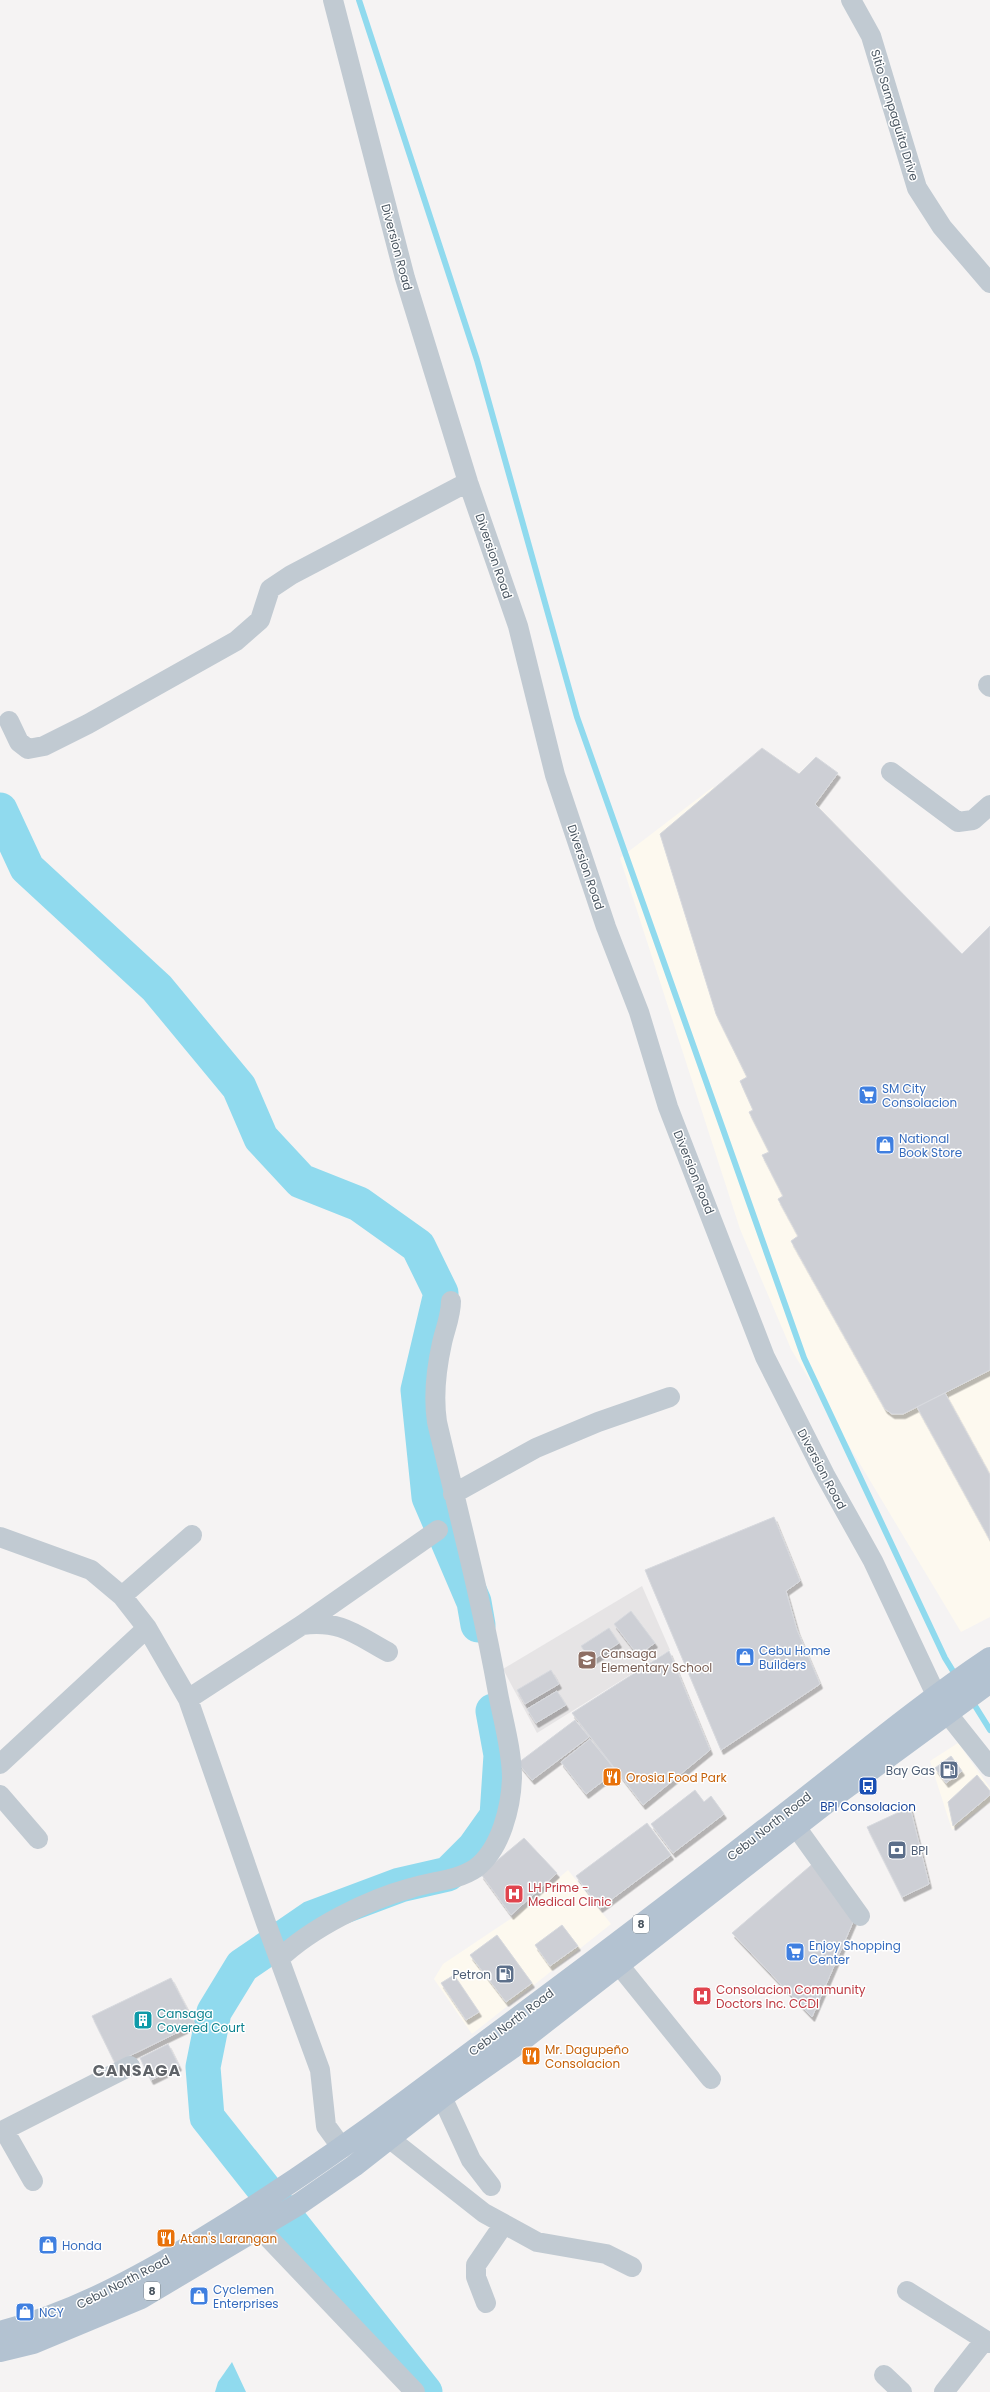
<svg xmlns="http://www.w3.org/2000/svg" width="990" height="2392" font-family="Poppins,sans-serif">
<defs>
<filter id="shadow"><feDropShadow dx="2.5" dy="4.5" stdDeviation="0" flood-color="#0004"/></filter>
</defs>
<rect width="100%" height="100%" fill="#f5f3f3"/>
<path fill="#fdf9ef" d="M762 748 799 773 816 757 838 773 816 804 962 954 990 926V1617L961 1632 791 1349 740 1229 620 858 713 787 714 788Z
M958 1743 990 1788V1802L952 1830 930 1761Z
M568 1870 611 1924 472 2034 434 1979 443 1964 512 1918Z"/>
<path fill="#e6e4e5" d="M642 1586 670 1650 537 1733 503 1669Z"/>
<path fill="#90daee" d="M232 2362 246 2392H215L218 2382Z"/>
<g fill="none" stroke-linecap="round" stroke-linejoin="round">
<path stroke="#90daee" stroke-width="6" d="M359 0 477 360 577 717 804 1358 945 1658 956 1676
M972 1701 990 1730"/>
<path stroke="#90daee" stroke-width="35" d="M0 810 27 868 157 988 239 1087 261 1138 301 1181 359 1204 418 1246 441 1293 418 1390 429 1497 474 1602 478 1625
M425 2392 207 2117 203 2067 214 2012 242 1966 312 1918 400 1885 448 1874 475 1847 497 1816 501 1755 493 1711"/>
</g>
<path fill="#cdcfd5" stroke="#d7d9de" filter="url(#shadow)" d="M762 748 799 774 816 757 838 773 815 804 962 954 990 926V1370L903 1414H892L885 1409 791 1241 798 1236 778 1199 783 1196 762 1155 769 1152 749 1112 753 1110 740 1081 747 1077 716 1014 660 834Z
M945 1393 990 1475V1540L917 1407Z
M774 1517 800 1581 786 1591 797 1630 820 1684 721 1750 645 1570Z
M631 1611 655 1643 638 1655 614 1624Z
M609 1628 619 1643 591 1661 581 1646Z
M669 1651 710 1750 643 1805 572 1713Z
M551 1670 559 1684 525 1704 517 1690Z
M557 1691 566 1705 536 1723 527 1709Z
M575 1720 589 1737 532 1780 518 1763Z
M590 1739 616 1771 586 1794 561 1762Z
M951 1756 962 1771 946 1783 935 1768Z
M977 1775 990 1791V1795L953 1826 948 1802Z
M695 1790 704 1802 711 1796 724 1814 673 1853 651 1824Z
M910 1807 929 1884 902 1897 867 1827Z
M647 1823 671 1855 600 1908 576 1876Z
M524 1838 557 1873 511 1915 481 1874Z
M816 1861 856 1915 812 2017 732 1933Z
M562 1925 578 1946 550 1966 535 1945Z
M497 1935 532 1983 506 2002 470 1955Z
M454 1975 479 2012 466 2020 441 1983Z
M171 1978 195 2024 115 2063 92 2016Z
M168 2044 179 2066 151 2080 140 2058Z"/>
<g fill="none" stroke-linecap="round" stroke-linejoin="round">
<path stroke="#c1cad2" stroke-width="20" d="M333 0 405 278 468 482 518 626 555 775 606 927 639 1012 668 1107 765 1357 825 1475 873 1561 937 1697
M851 0 871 36 917 188 942 227 990 283
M988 685 990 687
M9 721 19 742 28 749 44 746 88 724 236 641 260 620 270 589 291 575 468 482
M891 772 958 822 973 820 990 805
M453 1494 536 1448 598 1422 670 1397
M0 1537 91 1570 122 1596 147 1628 188 1699 266 1923 320 2070 326 2126 342 2148
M122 1596 192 1535
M302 1625C341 1620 355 1634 388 1652
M188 1699 302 1625 438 1530
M947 1713 990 1767
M0 1764 147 1628
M0 1795 38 1839
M796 1827 860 1916
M279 1959C311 1928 367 1900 411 1888 432 1881 457 1881 476 1868 501 1849 511 1807 512 1778 512 1750 503 1720 498 1693 482 1602 458 1512 437 1422 433 1395 436 1370 442 1343 445 1329 451 1316 451 1301
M619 1965 711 2079
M442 2097 471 2160 491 2186
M4 2130 33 2181
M0 2132 130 2066
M390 2139 484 2213 537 2242 606 2254 632 2267
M260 2229 415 2392
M907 2291 990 2343
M486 2303 476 2277V2265L504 2224
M884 2375 902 2392
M944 2392 984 2341"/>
<path stroke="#b3c2d1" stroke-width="22" d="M0 2332C73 2313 138 2278 202 2239 273 2196 341 2149 407 2100 527 2011 647 1922 764 1830 839 1773 912 1710 990 1658
M0 2351 33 2343 141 2298 299 2204 354 2166 442 2097 512 2048 839 1793 990 1682"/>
</g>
<defs>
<g id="supermarket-square" transform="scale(1)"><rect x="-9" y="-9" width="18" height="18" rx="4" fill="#3f7fe0" stroke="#fff"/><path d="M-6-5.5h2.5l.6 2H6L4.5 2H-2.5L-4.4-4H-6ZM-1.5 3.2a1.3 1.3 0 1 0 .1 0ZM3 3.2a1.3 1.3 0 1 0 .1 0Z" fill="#fff"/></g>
<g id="shop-square" transform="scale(1)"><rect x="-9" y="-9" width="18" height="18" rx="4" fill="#3f7fe0" stroke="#fff"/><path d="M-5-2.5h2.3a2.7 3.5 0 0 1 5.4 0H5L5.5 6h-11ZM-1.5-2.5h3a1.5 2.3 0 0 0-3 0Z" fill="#fff"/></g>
<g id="school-square" transform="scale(1)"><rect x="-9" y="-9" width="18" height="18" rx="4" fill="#8d6e63" stroke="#fff"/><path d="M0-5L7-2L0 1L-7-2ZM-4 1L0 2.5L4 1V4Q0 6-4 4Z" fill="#fff"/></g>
<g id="fuel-square" transform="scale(1)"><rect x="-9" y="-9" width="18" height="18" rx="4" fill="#5c6f8a" stroke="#fff"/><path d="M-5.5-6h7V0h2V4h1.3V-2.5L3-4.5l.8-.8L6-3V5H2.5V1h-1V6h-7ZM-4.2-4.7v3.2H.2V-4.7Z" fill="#fff"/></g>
<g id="restaurant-square" transform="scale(1)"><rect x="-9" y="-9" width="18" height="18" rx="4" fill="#e8710a" stroke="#fff"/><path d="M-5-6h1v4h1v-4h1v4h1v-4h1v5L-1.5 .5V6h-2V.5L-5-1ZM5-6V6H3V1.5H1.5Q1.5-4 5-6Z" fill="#fff"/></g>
<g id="bus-square" transform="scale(1)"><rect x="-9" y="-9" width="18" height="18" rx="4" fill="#1a4fb4" stroke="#fff"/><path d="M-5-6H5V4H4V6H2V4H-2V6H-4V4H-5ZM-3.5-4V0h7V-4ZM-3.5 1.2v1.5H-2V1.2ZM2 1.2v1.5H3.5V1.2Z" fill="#fff"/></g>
<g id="bank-square" transform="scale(1)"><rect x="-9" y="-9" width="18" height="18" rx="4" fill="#5c6f8a" stroke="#fff"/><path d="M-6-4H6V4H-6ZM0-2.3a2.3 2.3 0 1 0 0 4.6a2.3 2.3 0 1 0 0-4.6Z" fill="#fff"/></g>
<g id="hospital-square" transform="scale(1)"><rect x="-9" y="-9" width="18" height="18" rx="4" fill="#e0444e" stroke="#fff"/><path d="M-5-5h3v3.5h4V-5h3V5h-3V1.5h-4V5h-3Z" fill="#fff"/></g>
<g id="building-square" transform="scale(1)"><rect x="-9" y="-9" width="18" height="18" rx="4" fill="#0f9aa8" stroke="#fff"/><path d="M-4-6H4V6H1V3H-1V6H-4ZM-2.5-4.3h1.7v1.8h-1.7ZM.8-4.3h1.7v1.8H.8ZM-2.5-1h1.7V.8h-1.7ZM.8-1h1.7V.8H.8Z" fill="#fff"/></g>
</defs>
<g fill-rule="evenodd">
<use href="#supermarket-square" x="868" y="1095"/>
<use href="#shop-square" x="885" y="1145"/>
<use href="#shop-square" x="745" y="1657"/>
<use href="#school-square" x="587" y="1660"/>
<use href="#fuel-square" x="949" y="1770"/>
<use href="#restaurant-square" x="612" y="1777"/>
<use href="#bus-square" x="868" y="1786"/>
<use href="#bank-square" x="897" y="1850"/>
<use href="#hospital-square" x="514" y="1894"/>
<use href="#supermarket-square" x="795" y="1952"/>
<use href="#fuel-square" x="505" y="1974"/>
<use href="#hospital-square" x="702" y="1996"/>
<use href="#building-square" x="143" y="2020"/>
<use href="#restaurant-square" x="531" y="2056"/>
<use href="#restaurant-square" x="166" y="2238"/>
<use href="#shop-square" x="48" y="2245"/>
<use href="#shop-square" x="199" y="2296"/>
<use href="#shop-square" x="25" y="2312"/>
</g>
<g text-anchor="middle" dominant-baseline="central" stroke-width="3" stroke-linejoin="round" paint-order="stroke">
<g fill="#fff" stroke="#808990" stroke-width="1">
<rect x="633" y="1915" width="16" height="18" rx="3"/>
<rect x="144" y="2282" width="16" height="18" rx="3"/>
</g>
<g font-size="11" font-weight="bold" fill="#4a5661">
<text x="641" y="1924">8</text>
<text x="152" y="2291">8</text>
</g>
<g font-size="12" fill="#4a5661" stroke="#fff">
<text transform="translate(895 115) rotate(73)">Sitio Sampaguita Drive</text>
<text transform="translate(397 247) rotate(75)">Diversion Road</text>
<text transform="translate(494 556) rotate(71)">Diversion Road</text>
<text transform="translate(586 867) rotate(71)">Diversion Road</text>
<text transform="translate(694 1172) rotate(68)">Diversion Road</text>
<text transform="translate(822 1469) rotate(62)">Diversion Road</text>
<text transform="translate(769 1826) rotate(-38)">Cebu North Road</text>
<text transform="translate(511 2022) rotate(-37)">Cebu North Road</text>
<text transform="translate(123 2282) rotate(-27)">Cebu North Road</text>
</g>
<g font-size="12" fill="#366cbe" stroke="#fff" text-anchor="start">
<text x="882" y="1088">SM City<tspan x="882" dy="14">Consolacion</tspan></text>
<text x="899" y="1138">National<tspan x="899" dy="14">Book Store</tspan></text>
<text x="759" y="1650">Cebu Home<tspan x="759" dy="14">Builders</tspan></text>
<text x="809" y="1945">Enjoy Shopping<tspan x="809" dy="14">Center</tspan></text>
<text x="62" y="2245">Honda</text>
<text x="213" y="2289">Cyclemen<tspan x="213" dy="14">Enterprises</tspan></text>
<text x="39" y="2312">NCY</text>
</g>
<g font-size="12" fill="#785e54" stroke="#fff" text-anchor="start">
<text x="601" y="1653">Cansaga<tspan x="601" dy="14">Elementary School</tspan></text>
</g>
<g font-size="12" fill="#4e5e75" stroke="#fff" text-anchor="end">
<text x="935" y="1770">Bay Gas</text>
<text x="911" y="1850" text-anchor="start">BPI</text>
<text x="491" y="1974">Petron</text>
</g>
<g font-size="12" fill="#c56008" stroke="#fff" text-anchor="start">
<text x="626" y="1777">Orosia Food Park</text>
<text x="545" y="2049">Mr. Dagupeño<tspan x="545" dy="14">Consolacion</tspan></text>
<text x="180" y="2238">Atan's Larangan</text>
</g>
<g font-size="12" fill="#164399" stroke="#fff">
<text x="868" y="1806">BPI Consolacion</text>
</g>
<g font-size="12" fill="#be3a42" stroke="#fff" text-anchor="start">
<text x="528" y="1887">LH Prime -<tspan x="528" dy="14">Medical Clinic</tspan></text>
<text x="716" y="1989">Consolacion Community<tspan x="716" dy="14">Doctors Inc. CCDI</tspan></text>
</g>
<g font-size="12" fill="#0d838f" stroke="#fff" text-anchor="start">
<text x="157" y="2013">Cansaga<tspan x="157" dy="14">Covered Court</tspan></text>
</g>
<g font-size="16" font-weight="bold" letter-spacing="1" fill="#5f6368" stroke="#fff">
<text x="137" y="2070">CANSAGA</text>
</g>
</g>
</svg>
